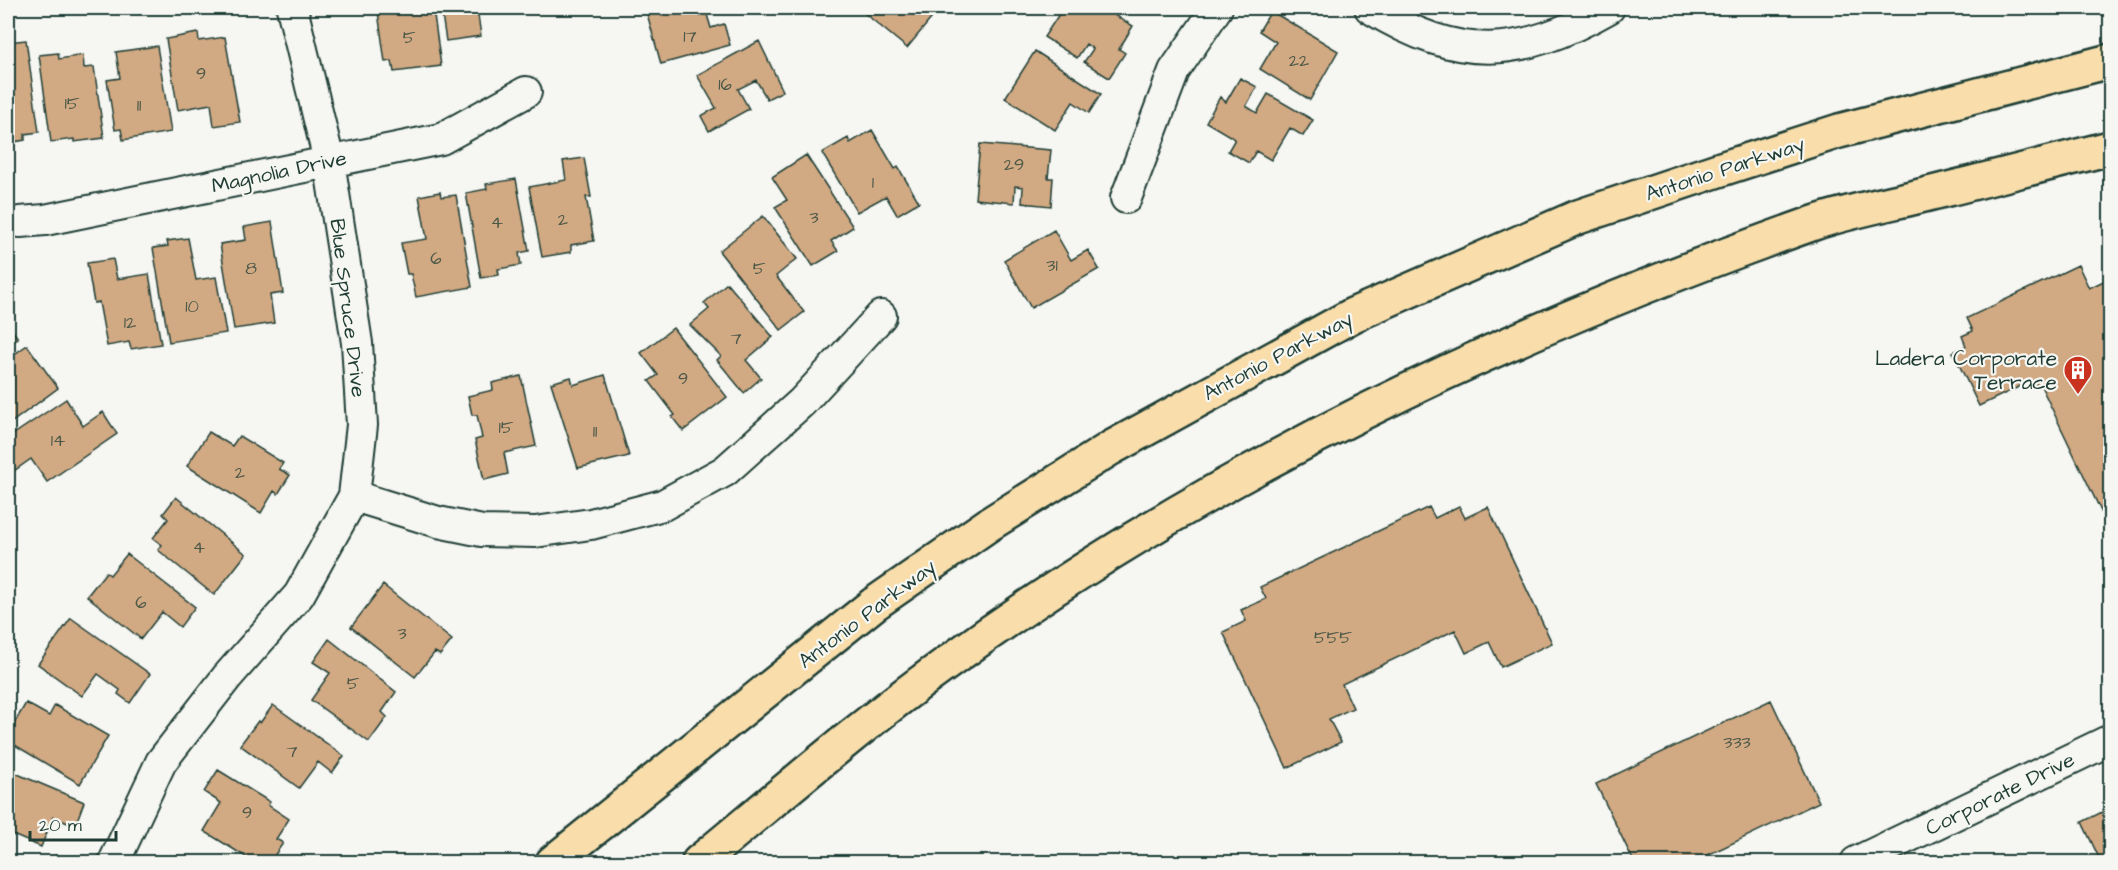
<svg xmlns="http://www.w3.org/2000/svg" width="2118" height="870" font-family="'Architects Daughter',sans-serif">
<rect width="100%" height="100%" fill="#f6f6f2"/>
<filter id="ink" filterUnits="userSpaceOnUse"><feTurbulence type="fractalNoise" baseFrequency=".0167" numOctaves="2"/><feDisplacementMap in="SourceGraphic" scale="12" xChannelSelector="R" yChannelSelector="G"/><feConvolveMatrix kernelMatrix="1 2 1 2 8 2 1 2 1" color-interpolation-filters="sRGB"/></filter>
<g filter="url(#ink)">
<path fill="#d1a983" stroke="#1f3d34" stroke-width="1.5" d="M390 8H433L441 66 394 72 392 61 385 62 378 12 391 11Z
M441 8H477L481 36 446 41Z
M507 8H561L562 10 508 14Z
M654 8H705L711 28 724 24 730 45 661 64 646 10Z
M865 8H940L907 48 862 11Z
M1063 8H1103L1133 26 1119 49 1125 53 1109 78 1084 62 1093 49 1086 44 1077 58 1044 37Z
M1271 11 1338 51 1310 100 1260 69 1276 42 1259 31Z
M198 33 199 41 225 37 240 122 214 126 211 104 178 110 166 39Z
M26 40 39 132 25 134V140L8 143V42Z
M759 41 783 91 767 99 756 80 738 89 749 109 709 131 701 116 716 108 697 75Z
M157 46 171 132 123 140 121 129 115 130 107 80 120 78 116 52Z
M1035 51 1101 94 1089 113 1073 102 1055 130 1005 98Z
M58 53 59 59 83 55 84 68 94 67 104 138 74 142V139L51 142 39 55Z
M1240 78 1257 87 1246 106 1257 113 1268 94 1313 120 1303 136 1290 128 1271 160 1256 151 1249 163 1228 151 1235 139 1206 122 1220 97 1226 102Z
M872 130 895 169 898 167 919 202 897 215 886 196 857 212 822 153 848 138 850 143Z
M980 144 1051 150 1048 178H1053L1051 206 1022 203 1023 187 1015 186 1014 203 975 199Z
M806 155 853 227 831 241 838 251 813 266 775 207 787 200 772 177Z
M584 158 591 197H586L594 241 571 245V252L542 257 529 187 566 180 563 161Z
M516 179 529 251 519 253 521 265 498 269 499 275 481 278 466 193 487 189 486 184Z
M440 192 441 197 456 195 472 287 416 297 411 274H407L401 243 427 239 419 196Z
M763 216 797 259 776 276 804 312 781 330 719 251Z
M272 222 283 293 270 295 274 323 234 329 220 244 246 240 244 227Z
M1054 230 1071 260 1088 250 1099 269 1031 308 1004 260Z
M188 238 196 280 216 277 226 333 169 342 153 248 168 246 167 241Z
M113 259 117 279 149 274 161 344 131 349 129 342 107 346 99 302 94 303 87 263Z
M2078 265 2089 288 2110 278V530L2041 386 2029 382 1979 406 1953 352 1966 346 1962 336 1973 331 1967 318Z
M727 283 773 337 746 360 761 378 744 393 717 360 721 356 690 325 709 309 704 303Z
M8 324 18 338 8 345Z
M673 328 727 397 683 431 672 417 675 415 649 381 658 375 641 353Z
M27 345 58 388 8 425V359Z
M605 375 629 456 578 468 551 383 571 377 573 385Z
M521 376 536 446 504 453 508 474 484 480 475 440 482 438 477 415H472L468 396 493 390 492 383Z
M66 399 83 426 103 412 117 434 47 482 31 459 8 475V444L10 442 8 438Z
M209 432 232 446 239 436 283 463 279 469 290 475 278 494 274 491 261 513 187 466Z
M176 497 246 554 214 595 158 550 162 545 153 538 168 519 163 514Z
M1459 506 1465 518 1488 507 1552 643 1501 667 1489 642 1466 653 1455 630 1342 684 1353 708 1329 719 1341 742 1287 768 1223 632 1246 621 1241 610 1266 599 1260 587 1429 507 1435 518Z
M127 554 195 607 180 627 162 612 141 639 87 596 106 572 110 575Z
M383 585 452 640 440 655 435 652 415 677 351 627Z
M71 618 150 674 130 703 118 694 120 690 98 674 82 696 38 664Z
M329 639 396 692 382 712 387 717 369 742 311 700 330 673 313 662Z
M1771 700 1819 802 1693 862H1634L1596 784Z
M26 703 49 716 55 705 108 736 80 784 8 741V734Z
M273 705 344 756 332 773 318 762 299 788 240 745 258 721 260 723Z
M8 770 84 802 75 826 53 817 41 847 8 833Z
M218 770 270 802 268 805 289 819 276 839 283 843 270 862H254L204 831 221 803 204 792Z
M2110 808V862H2101L2082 822Z"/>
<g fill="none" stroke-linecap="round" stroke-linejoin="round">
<g stroke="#1f3d34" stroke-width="34">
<path id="minor" d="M1370 8C1460 63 1519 59 1609 8
M1126 198 1174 71 1217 8
M20 222 45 220 441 139 526 92
M354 496 438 522 482 531 535 532 591 524 663 505 725 471 802 402 881 316
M114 862 161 762 227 677 299 595 354 496 362 425 357 343 329 161 292 8
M1856 862 2110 740"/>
</g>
<g stroke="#1f3d34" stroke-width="38">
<path id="major" d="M553 862 874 604 988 525 1111 448 1353 315 1578 217 1718 170 1839 131 2110 61
M699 862C779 796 859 727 943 666 1208 472 1506 332 1814 223 1847 212 1882 205 1916 197 1981 181 2046 164 2110 148"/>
</g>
<use href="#minor" stroke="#f6f6f2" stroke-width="30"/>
<use href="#major" stroke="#f9deab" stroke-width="33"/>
</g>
</g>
<defs>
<g id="building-pin" transform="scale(1.5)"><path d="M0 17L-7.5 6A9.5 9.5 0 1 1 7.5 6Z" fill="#c8321e" stroke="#f6f6f2"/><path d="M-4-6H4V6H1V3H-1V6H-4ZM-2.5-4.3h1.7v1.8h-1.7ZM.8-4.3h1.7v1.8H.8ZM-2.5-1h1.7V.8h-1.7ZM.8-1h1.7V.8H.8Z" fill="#fff"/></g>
</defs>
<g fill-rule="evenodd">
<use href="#building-pin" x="2078" y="370"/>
</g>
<g text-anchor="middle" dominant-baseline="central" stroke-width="4.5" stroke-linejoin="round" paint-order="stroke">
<g font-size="18" fill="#4c5848">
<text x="690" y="36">17</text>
<text x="409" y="37">5</text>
<text x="1299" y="60">22</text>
<text x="201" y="73">9</text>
<text x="725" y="84">16</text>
<text x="72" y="103">15</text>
<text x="139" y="105">11</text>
<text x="1014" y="164">29</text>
<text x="873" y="182">1</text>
<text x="814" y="217">3</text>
<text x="563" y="219">2</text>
<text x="497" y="222">4</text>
<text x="436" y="258">6</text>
<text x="1052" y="265">31</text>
<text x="251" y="268">8</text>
<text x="759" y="268">5</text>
<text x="192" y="306">10</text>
<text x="130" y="322">12</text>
<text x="736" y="338">7</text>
<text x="683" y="378">9</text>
<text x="506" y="427">15</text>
<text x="595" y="431">11</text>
<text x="58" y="440">14</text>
<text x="240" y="472">2</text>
<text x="199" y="547">4</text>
<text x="141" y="602">6</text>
<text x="402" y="633">3</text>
<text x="1333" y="637">555</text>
<text x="353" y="683">5</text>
<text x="1737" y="742">333</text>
<text x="292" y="751">7</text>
<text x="247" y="812">9</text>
</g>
<g font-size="21" fill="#1f3d34" stroke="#f6f6f2">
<text transform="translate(1725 169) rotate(-18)">Antonio Parkway</text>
<text transform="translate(279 172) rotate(-12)">Magnolia Drive</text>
<text transform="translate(348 308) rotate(83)">Blue Spruce Drive</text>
<text transform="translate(1278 356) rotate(-28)">Antonio Parkway</text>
<text transform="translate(867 614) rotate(-37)">Antonio Parkway</text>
<text transform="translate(2000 794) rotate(-26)">Corporate Drive</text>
</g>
<g font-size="21" fill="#1f3d34" stroke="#f6f6f2" text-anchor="end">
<text x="2057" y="358">Ladera Corporate<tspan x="2057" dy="24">Terrace</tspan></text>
</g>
</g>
<rect width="2118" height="870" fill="none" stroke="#f6f6f2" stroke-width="30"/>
<rect x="15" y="15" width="2088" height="840" fill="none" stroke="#1f3d34" stroke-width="2" filter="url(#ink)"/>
<path d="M30 831v9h86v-9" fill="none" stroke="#1f3d34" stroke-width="3"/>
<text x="39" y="831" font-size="18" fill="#1f3d34" stroke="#f6f6f2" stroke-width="4.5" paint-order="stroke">20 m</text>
</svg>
